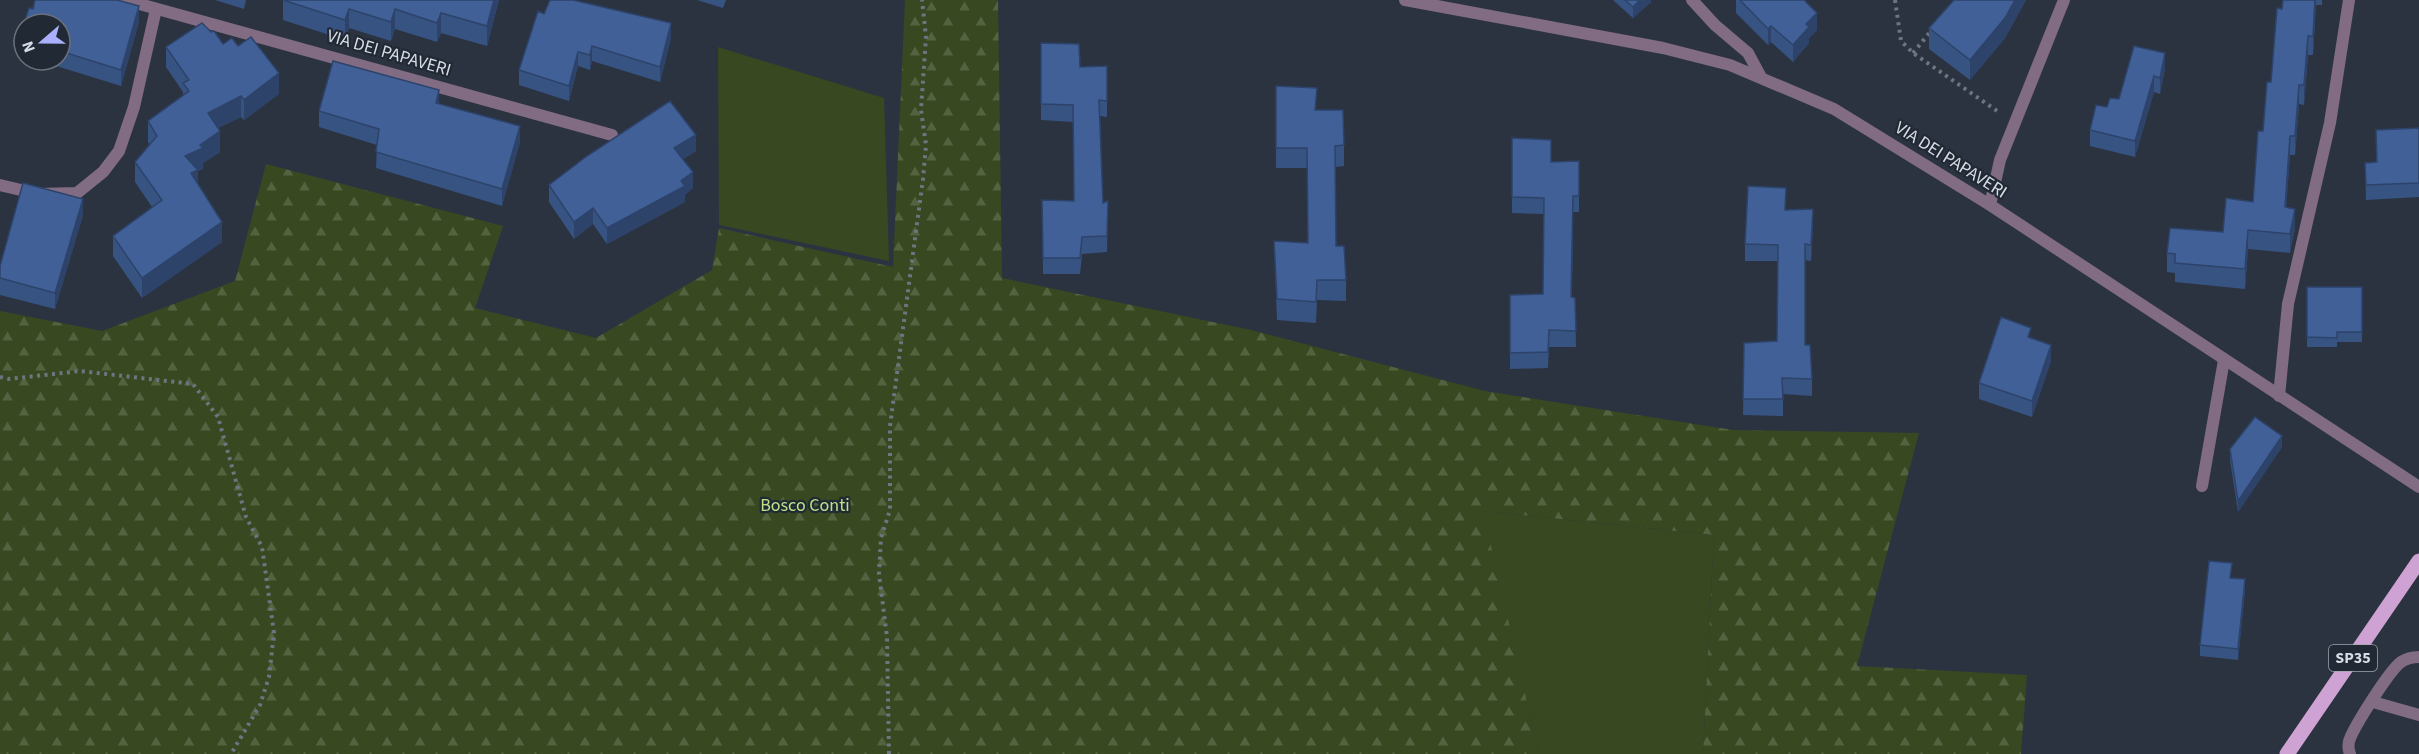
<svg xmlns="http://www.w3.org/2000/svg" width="2419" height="754" font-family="'Source Sans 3',sans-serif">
<defs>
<pattern id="forest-firs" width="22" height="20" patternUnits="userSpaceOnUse" patternTransform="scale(1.5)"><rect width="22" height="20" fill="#384820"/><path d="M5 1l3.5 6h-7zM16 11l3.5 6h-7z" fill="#546240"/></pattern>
</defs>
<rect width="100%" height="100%" fill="#2b3340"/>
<path fill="#384820" d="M718 47 884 98 889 261 719 225Z
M1482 511 1714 535 1703 754H1539Z"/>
<path fill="url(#forest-firs)" d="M905 0H998L1002 278 1251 330 1485 391 1733 430 1919 433 1857 666 2027 675 2021 754H1703L1714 535 1483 511 1539 754H0V311L102 331 235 281 266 164 503 226 475 308 596 338 712 270 719 228 893 267Z"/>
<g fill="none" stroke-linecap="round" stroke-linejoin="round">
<path stroke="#6e7480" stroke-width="4" stroke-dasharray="3 4.5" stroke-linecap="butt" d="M1895 0 1901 41 1913 53 2000 113
M1913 53 1931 31
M0 377 9 379 80 371 193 384 218 417 246 517 262 547 274 633 269 677 260 705 231 754
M889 754 887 637 879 574 881 538 890 510V426L923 179 926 145 921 110 926 37 922 0"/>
<path stroke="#816c83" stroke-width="12" d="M2202 486 2224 360
M2373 702 2419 715
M2350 754C2348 749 2348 742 2351 736 2358 721 2389 671 2401 662 2407 658 2412 657 2419 657"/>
<path stroke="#816c83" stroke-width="12" d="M125 0 612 135
M1405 0 1663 48 1730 65 1834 109 1990 205 2419 487
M1692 0 1715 25 1748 53 1761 77
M0 185 38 194 77 193 103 172 119 151 134 107 156 9
M1990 205 2000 160 2064 0
M2279 396 2288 304 2330 123 2349 0"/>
<path stroke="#cea3d3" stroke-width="15" d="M2287 754 2419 561"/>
</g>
<path fill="#375382" d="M35 0H117L139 6V22L121 86 37 60H60V24H24V56L19 54V38L29 8 33 9Z
M215 0H246L244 9Z
M283 0H499L487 46 441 33 437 42 395 29 391 41 349 28 345 40 283 20Z
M697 0H726L723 8Z
M1613 0H1651V2L1633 18Z
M1736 0H1804L1817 30 1809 38V43L1793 62 1771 42 1768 45 1736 13Z
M1954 0H2026L2005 38 1970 80 1929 49V28Z
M2283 0H2322V5H2316L2313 55H2308L2304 105 2299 104 2295 155H2290L2286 207 2295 228 2290 253 2248 249 2245 289 2175 282V273L2167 272V253L2223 232 2253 202 2271 82Z
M544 14 671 38 660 82 592 61 590 70 578 66 569 101 519 85V70Z
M1041 43 1080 67 1107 66V117L1100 116 1103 203 1108 201 1107 252 1082 254 1080 274H1043L1042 200 1074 201 1073 122 1041 120Z
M223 44 279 94 244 120 241 117 218 128 220 152 203 163V169L198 171V184L222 242 142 298 113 256V236L152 207 135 182V162L150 145 148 142V121L183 95V92L166 67V47Z
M2165 69 2160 94 2154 92 2135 157 2090 146V130L2107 107Z
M1276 86 1317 110 1344 145V166L1335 167 1336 246 1346 280V301L1317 300 1316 323 1277 320 1274 241 1308 243 1307 168H1276Z
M439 104 520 142 502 206 376 168 377 145 319 127V111Z
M2419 128V197L2366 200 2365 163 2376 162V130Z
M1512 138 1551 162 1579 161V212H1573L1572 297 1575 298 1576 347H1549L1548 368 1510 369V295L1543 294 1544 214 1512 213Z
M696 151 683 159 693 188 685 195V202L607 244 593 224 574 239 549 202V185Z
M1786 210 1813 225 1811 261 1805 260V345L1812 379V396L1783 394V416L1743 415 1744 343 1777 341 1778 261H1745V244Z
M83 215 55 309 0 295V266Z
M2307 287H2362V342H2337V347H2307Z
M2031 338 2051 361 2032 417 1979 399V383Z
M2282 447 2238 512 2230 460V449Z
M2231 578 2245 590 2238 660 2200 656V645Z"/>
<path fill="#2d436a" d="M494 0H499L487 46V26Z
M1640 0H1651V2L1633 18V7Z
M2015 0H2026L2005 38 1970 80V60Z
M2315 0H2316L2313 55V36Z
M139 6V22L121 86V70Z
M349 9V28L345 40V20Z
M395 9V29L391 41V22Z
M441 13V33L437 42V23Z
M1817 13V30L1809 38V43L1793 62V45L1806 24Z
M671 23V38L660 82V67Z
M1771 26V42L1768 45V29Z
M2308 36V55L2304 105V85Z
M592 46V61L590 70V55Z
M578 52V66L569 101V86Z
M2165 53V69L2160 94V78Z
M279 73V94L244 120V100Z
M2154 76V92L2135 157V141Z
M2299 85V104L2295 155V136Z
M439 90V106L436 103Z
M241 96V117L208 133V113Z
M520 126V142L502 206V189Z
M220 131V152L203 163V169L198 171V190L185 156Z
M696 135V151L674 164V148Z
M2290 136V155L2285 226V207Z
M693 172V188L685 195V202L607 244V228L681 181Z
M83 199V215L55 309V293Z
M593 208V224L574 239V222Z
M1813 209V225L1811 261V245Z
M2295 209V228L2290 253V234Z
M222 222V242L142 298V278Z
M2248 230V249L2245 289V269Z
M2051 345V361L2032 417V401Z
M2282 436V447L2238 512V501Z
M2245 579V590L2238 660V649Z"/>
<path fill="#406097" stroke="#2d436a" stroke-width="1.5" d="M35 0H117L139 6 121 70 60 51V24H24V40L19 38 29 8 33 9Z
M283 0H494L487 26 441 13 437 23 395 9 391 22 349 9 345 20Z
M550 0H573L671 23 660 67 592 46 590 55 578 52 569 86 519 70 538 11 544 14Z
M1625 0H1640L1633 7Z
M1740 0H1804L1817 13 1806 24 1809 27 1793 45 1771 26 1768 29Z
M1954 0H2015L2005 18 1970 60 1929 28Z
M2283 0H2315L2313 36H2308L2304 85H2299L2295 136H2290L2285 207 2295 209 2290 234 2248 230 2245 269 2175 263V254L2167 253 2170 228 2223 232 2226 198 2253 202 2258 131H2263L2267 82H2271L2277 8 2282 9Z
M202 23 211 32 214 31 223 44 232 38 238 46 251 37 279 73 244 100 241 96 208 113 220 131 200 145 203 148 185 156 198 170 191 173 222 222 142 278 113 236 162 200 135 162 157 136 148 121 189 91 183 83 189 80 166 47Z
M1041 43 1079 44 1080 67 1107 66V101L1099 100 1103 203 1108 201 1107 236 1082 237 1080 258H1043L1042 200 1074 201 1073 105 1041 104Z
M2134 46 2165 53 2160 78 2154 76 2135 141 2090 130 2096 105 2107 107 2110 98 2119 99Z
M333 61 439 90 436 103 520 126 502 189 376 152 379 129 319 111Z
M1276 86 1317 88 1315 110H1343L1344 145 1335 146 1336 246H1344L1346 280H1317L1316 302 1277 299 1274 241 1308 243 1307 148H1276Z
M670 101 696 135 674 148 693 172 681 181 685 186 607 228 593 208 574 222 549 185 587 156Z
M2419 128V183L2366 185 2365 163 2377 162 2376 130Z
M1512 138 1551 140V162L1579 161V196H1573L1571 297 1575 298 1576 331 1549 330 1548 352 1510 353V295L1543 294 1544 198 1512 197Z
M23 183 83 199 55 293 0 278V266Z
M1748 186 1786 188 1785 210 1813 209 1811 245 1805 244V345H1810L1812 379 1782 378 1783 399H1743L1744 343 1777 341 1778 245 1745 244Z
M2307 287H2362V332H2337V338L2307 337Z
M2001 317 2031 328 2028 337 2051 345 2032 401 1979 383Z
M2255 417 2282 436 2238 501 2230 449Z
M2209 561 2232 563 2230 578 2245 579 2238 649 2200 645Z"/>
<g text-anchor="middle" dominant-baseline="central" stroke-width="4.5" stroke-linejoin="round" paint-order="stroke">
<rect fill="#212935" stroke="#a1a7b0" stroke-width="1.5" x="2329" y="645" width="48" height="26" rx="4.5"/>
<g font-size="16" font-weight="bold" fill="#d8dde5">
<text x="2353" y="658">SP35</text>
</g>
<g font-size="18" fill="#d8dde5" stroke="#212935">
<text transform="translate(389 53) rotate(16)">VIA DEI PAPAVERI</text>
<text transform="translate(1951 160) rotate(32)">VIA DEI PAPAVERI</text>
</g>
<g font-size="18" fill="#bbe285" stroke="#212935">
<text x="805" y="505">Bosco Conti</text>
</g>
</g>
<g transform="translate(42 42) rotate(250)"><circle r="28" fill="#212935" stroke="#6a717b" stroke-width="1.5"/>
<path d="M0-4.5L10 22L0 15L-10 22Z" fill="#aab0fb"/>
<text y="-9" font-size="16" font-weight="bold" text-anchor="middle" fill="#d8dde5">N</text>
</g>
</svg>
